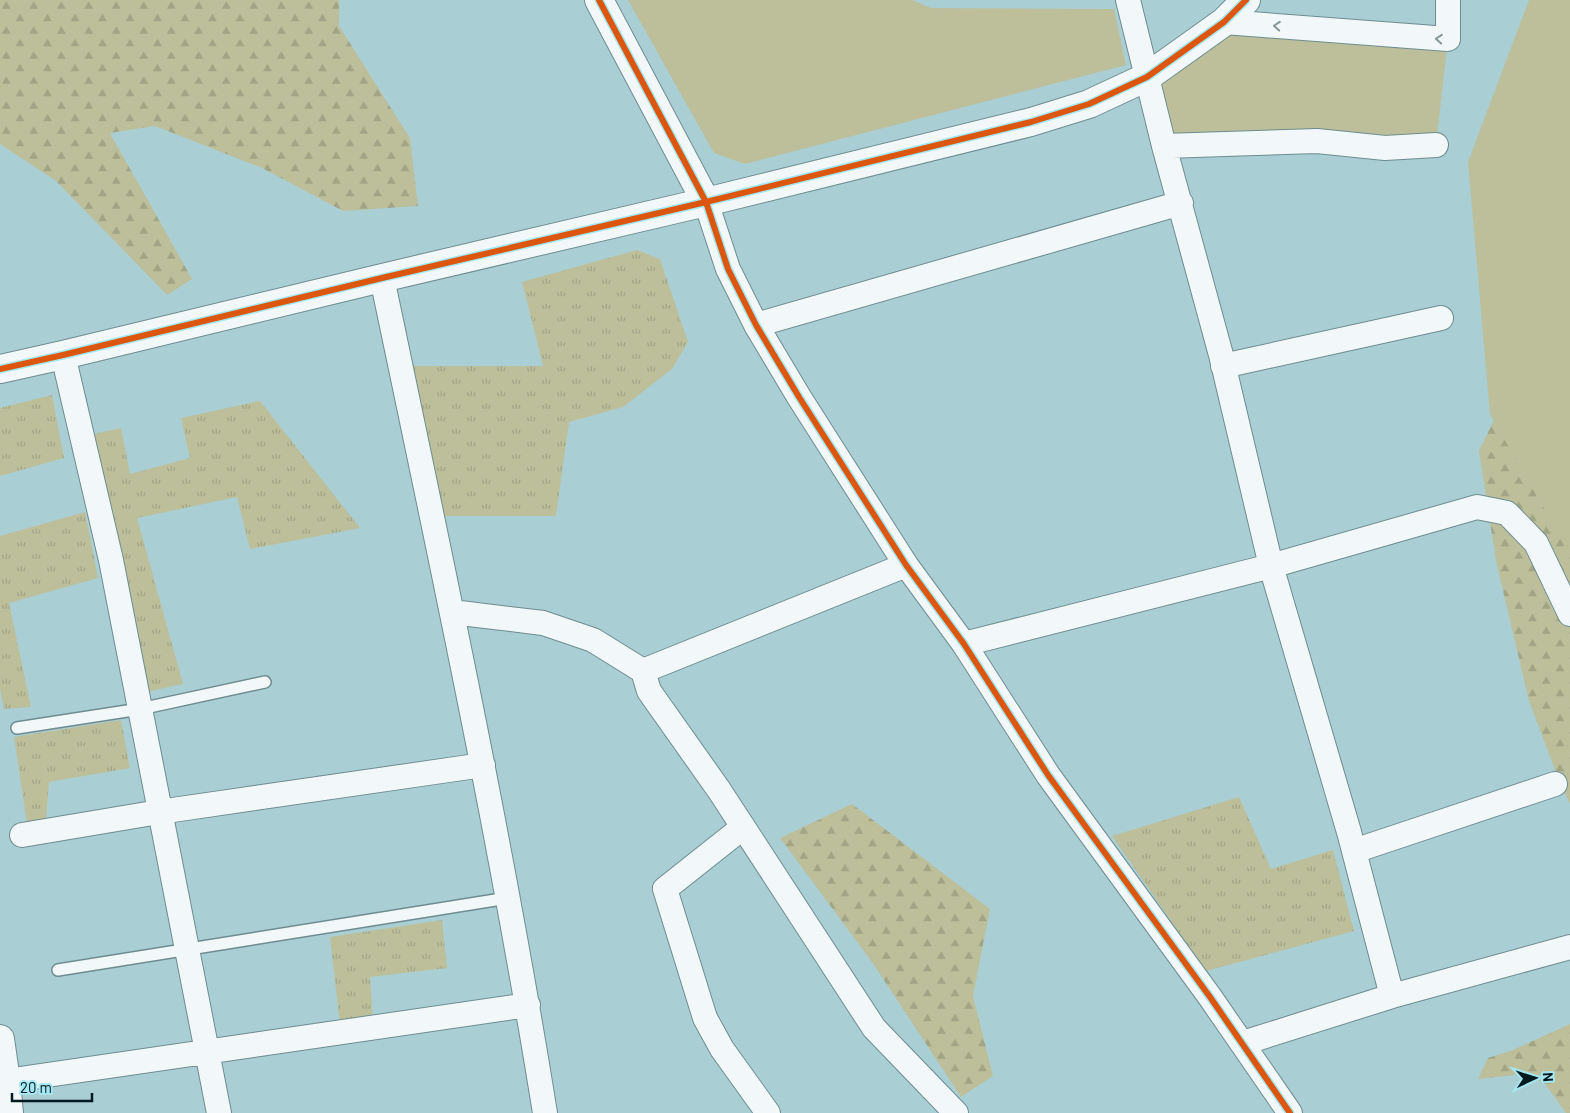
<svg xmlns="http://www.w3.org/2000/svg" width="1570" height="1113" font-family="Barlow,sans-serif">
<defs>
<pattern id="grass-tufts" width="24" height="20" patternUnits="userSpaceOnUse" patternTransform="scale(1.25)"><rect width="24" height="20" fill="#bdbf9b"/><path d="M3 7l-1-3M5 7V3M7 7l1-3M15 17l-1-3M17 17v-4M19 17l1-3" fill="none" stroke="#a1a485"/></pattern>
<pattern id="forest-firs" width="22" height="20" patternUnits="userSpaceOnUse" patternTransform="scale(1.25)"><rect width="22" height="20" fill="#bdbf9b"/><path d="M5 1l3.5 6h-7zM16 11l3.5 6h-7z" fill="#a1a485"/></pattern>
</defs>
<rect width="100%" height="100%" fill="#a9ced4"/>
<path fill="url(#grass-tufts)" d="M637 250 660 259 688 342 672 369 623 407 569 422 556 516H442L411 366H543L522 282Z
M52 395 64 458 0 476V408Z
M260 401 360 528 250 549 237 497 137 518 183 684 141 693 85 436 121 428 130 474 190 458 181 418Z
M85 512 98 578 9 603 31 707 4 709 0 689V536Z
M121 720 130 768 49 782 46 820 27 824 14 737Z
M1239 797 1271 869 1333 850 1354 931 1206 971 1112 836Z
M442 920 447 968 370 977 373 1021 340 1025 330 937Z"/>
<path fill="url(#forest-firs)" d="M0 0H339V26L410 138 418 206 343 211 262 168 155 126 110 133 192 279 167 295 56 181 0 144Z
M1494 420 1570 552V804L1560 783 1529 701 1496 561 1479 451Z
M852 804 990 909 973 996 993 1076 961 1097 872 962 780 838Z
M1570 1024V1113H1566L1545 1084 1525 1074 1478 1079 1488 1058 1513 1050Z"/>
<path fill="#bdbf9b" d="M628 0H912L931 8 1114 9 1126 65 745 164 714 153Z
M1529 0H1570V554L1490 414 1468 162Z
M1224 22 1448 39 1436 145 1164 146 1147 77Z"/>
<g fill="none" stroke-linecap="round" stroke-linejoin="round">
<g stroke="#6e8c90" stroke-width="14">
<path id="service" d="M17 728 140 709 265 682
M58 970 508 898"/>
</g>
<g stroke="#6e8c90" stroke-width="26">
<path id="minor" d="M1128 0 1164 146 1221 355 1271 566 1349 832 1392 996
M1224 22 1448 39V0
M1164 146 1317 141 1385 148 1436 145
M706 202 728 269 756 325 799 397 906 565 964 644 1048 775 1210 997 1290 1113
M382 278C440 555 500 833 545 1113
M756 325 1181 203
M63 355 111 560 219 1113
M1223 366 1441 318
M452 612 543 623 593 640 643 671 649 691 719 790 874 1028 956 1113
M964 644 1271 566 1477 507 1507 513 1536 543 1570 614
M643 671 906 565
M742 828 665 889 705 1018 722 1049 768 1113
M22 835 159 812 483 765
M1354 851 1555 784
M1243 1043 1392 996 1570 947
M6 1081 528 1005"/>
</g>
<g stroke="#6e8c90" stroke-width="30">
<path id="tertiary" d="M599 0 706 202
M0 369 63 355 382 278 706 202 1031 122 1089 104 1147 77 1224 22 1246 0"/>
</g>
<g stroke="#6e8c90" stroke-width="30">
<path id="trunk" d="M0 1039 6 1081 9 1113"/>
</g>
<use href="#service" stroke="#f2f8f9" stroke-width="11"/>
<use href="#minor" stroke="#f2f8f9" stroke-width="24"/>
<use href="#tertiary" stroke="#f2f8f9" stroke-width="28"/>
<use href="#trunk" stroke="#f2f8f9" stroke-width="28"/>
<g stroke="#a4e8f3" stroke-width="9">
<path id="cycleway" d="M599 0 706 202 728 269 756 325 799 397 906 565 964 644 1048 775 1210 997 1290 1113
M0 369 63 355 382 278 706 202 1031 122 1089 104 1147 77 1224 22 1246 0"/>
</g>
<use href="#cycleway" stroke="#dc560d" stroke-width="6"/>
</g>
<defs><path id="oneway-chevron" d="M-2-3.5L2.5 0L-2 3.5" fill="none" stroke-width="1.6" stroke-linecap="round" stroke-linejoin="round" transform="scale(1.25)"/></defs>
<g stroke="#859597">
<use href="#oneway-chevron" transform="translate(1277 26) rotate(-176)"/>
<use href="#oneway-chevron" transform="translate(1439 39) rotate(-176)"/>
</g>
<g transform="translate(1535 1078) rotate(86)" stroke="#a4e8f3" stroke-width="4" paint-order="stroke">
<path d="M0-4L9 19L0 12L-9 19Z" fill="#001b1f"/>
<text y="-8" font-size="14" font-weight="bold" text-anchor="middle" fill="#001b1f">N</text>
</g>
<path d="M12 1093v8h80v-8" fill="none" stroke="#001b1f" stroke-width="2.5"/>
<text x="20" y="1093" font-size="15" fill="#001b1f" stroke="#a4e8f3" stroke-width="4" paint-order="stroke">20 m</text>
</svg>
